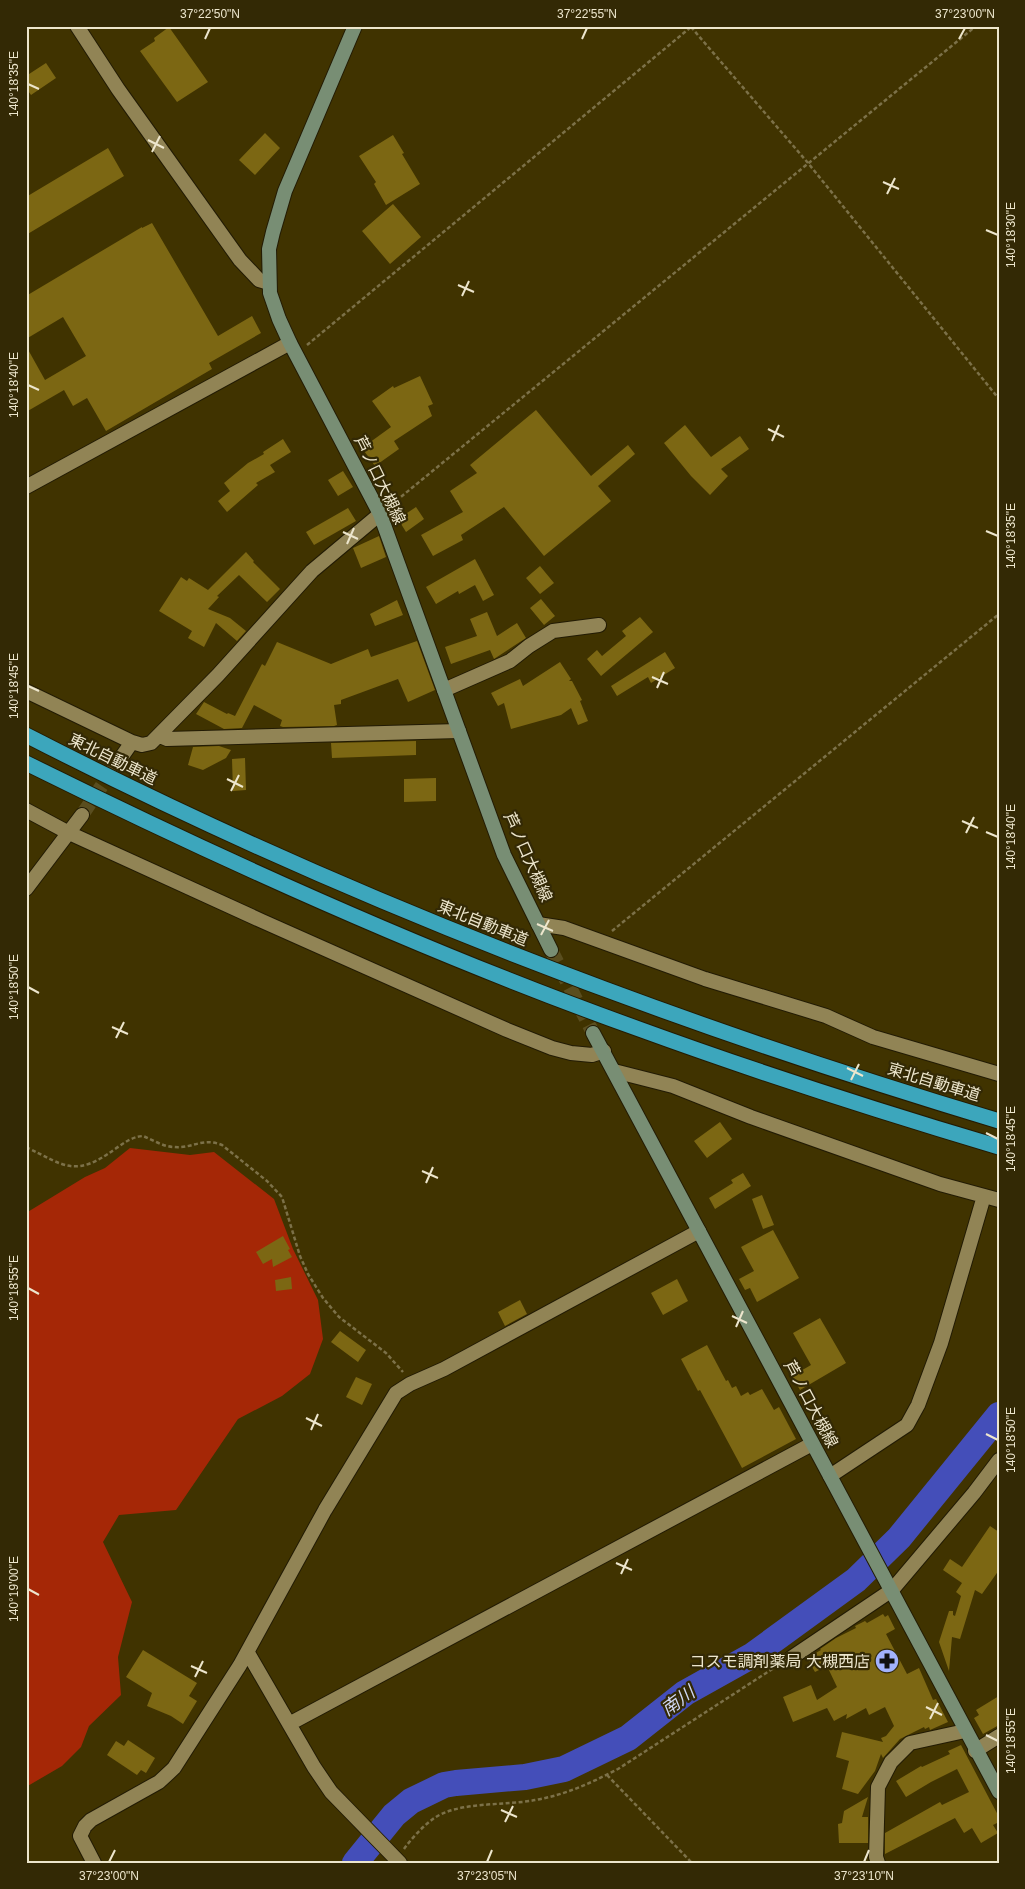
<svg xmlns="http://www.w3.org/2000/svg" width="1025" height="1889" font-family="Helvetica,'Noto Sans JP',sans-serif">
<rect width="100%" height="100%" fill="#403300"/>
<path fill="#a52706" d="M130 1148 190 1155 214 1152 274 1199 293 1249 318 1300 323 1339 310 1374 282 1396 238 1419 176 1510 119 1515 103 1542 132 1602 118 1657 121 1695 89 1726 81 1747 62 1766 26 1787V1213L85 1177 105 1168Z"/>
<g fill="none" stroke-linecap="round" stroke-linejoin="round">
<path stroke="#444eb9" stroke-width="26" d="M355 1863 394 1815 411 1801 444 1785 456 1783 525 1777 564 1769 628 1738 685 1693 753 1655 856 1580 899 1538 999 1415"/>
</g>
<path fill="#7c6713" d="M169 27 208 82 177 102 140 51 155 41 154 38Z
M46 63 56 78 31 95 26 88V76Z
M265 133 280 148 255 175 239 160Z
M393 135 404 153 402 154 420 184 386 205 374 184 376 182 359 156Z
M108 148 124 176 26 235V197Z
M393 204 421 237 390 264 362 231Z
M152 223 218 336 252 316 261 333 209 363 212 369 106 431 87 398 73 406 64 390 26 412V346L45 380 86 356 63 317 26 339V296L142 227V228Z
M420 376 433 404 428 406 432 416 394 441 399 449 375 466 362 448 391 427 372 401 393 386 394 388Z
M536 410 591 476 628 445 635 454 598 486 611 501 544 556 504 507 461 535 463 540 433 556 421 535 463 512 450 491 477 473 470 465Z
M685 425 711 457 740 436 749 449 721 469 728 476 710 495 691 476 664 443Z
M283 439 291 452 270 465 275 472 256 483 258 485 227 512 218 501 230 491 224 483 248 463 264 454 263 452Z
M343 471 353 487 338 496 328 480Z
M416 507 424 519 406 532 398 519Z
M348 508 356 521 314 545 306 532Z
M379 536 386 557 361 568 353 548Z
M246 552 254 561 253 562 280 589 267 602 239 575 217 596 219 597 208 609 230 618 246 631 237 641 216 623 204 647 188 638 192 631 159 611 181 577 187 581 189 578 208 590Z
M475 559 494 595 483 601 475 585 459 594 458 591 436 604 426 587Z
M540 566 554 583 540 594 526 578Z
M541 599 555 616 544 625 530 608Z
M397 600 403 615 375 626 370 614Z
M487 612 497 636 517 623 526 638 494 659 490 650 451 664 445 647 477 636 470 619Z
M640 617 653 632 601 676 587 659 597 650 602 656 626 636 622 631Z
M417 641 435 690 408 702 398 679 341 700V704L334 705 337 725 334 726 283 727 280 726 282 720 254 705 242 728 224 729 196 714 204 702 227 714 228 713 235 716 262 664 265 666 277 642 331 664 368 649 371 657Z
M665 652 675 668 651 683 648 677 617 696 611 686Z
M560 662 571 679 569 681H572L582 700 580 701 588 721 578 725 571 708 561 715 511 729 504 703 498 706 491 693 520 679 523 686Z
M416 741V755L332 758 331 743Z
M219 746 231 750 226 758 203 770 188 765 193 747Z
M245 758 246 790 233 791 232 759Z
M436 778V801L404 802V779Z
M720 1122 732 1139 707 1158 694 1141Z
M743 1173 751 1186 715 1209 709 1198 733 1183 731 1180Z
M762 1195 774 1225 763 1229 752 1199Z
M773 1230 799 1278 757 1302 750 1288 745 1290 739 1279 754 1271 741 1247Z
M283 1236 290 1249 288 1250 292 1257 273 1267 272 1259 263 1264 256 1252Z
M291 1277 292 1289 276 1291 275 1280Z
M677 1279 688 1301 663 1315 651 1293Z
M520 1300 527 1314 505 1326 498 1312Z
M820 1318 846 1363 800 1390 792 1376 811 1365 793 1333Z
M340 1331 366 1350 358 1362 331 1342Z
M707 1345 726 1381 728 1380 732 1388 736 1386 741 1396 748 1392 750 1395 762 1389 774 1410 779 1407 796 1439 742 1468 700 1390 698 1391 681 1359Z
M356 1377 372 1384 362 1405 346 1397Z
M990 1526 999 1532V1570L982 1594 975 1590 960 1639 952 1637 949 1671 939 1642 949 1611H953V1615L955 1616 961 1596 956 1592 962 1583 943 1570 950 1559 962 1567Z
M883 1614 885 1617 888 1615 895 1629 886 1634 907 1674 919 1668 933 1700 936 1699 948 1722 930 1730 929 1727 925 1729 924 1727 900 1739 883 1758 881 1754 875 1771 858 1794 842 1789 849 1761 836 1757 842 1732 883 1742 881 1738 886 1736 894 1726 885 1707 869 1715 866 1708 846 1719 847 1714 834 1721 827 1708 793 1722 783 1697 811 1685 817 1700 837 1687 827 1666 815 1672 807 1658 821 1650 820 1649 836 1638 856 1628 855 1626 865 1621 867 1623Z
M143 1650 197 1683 189 1696 197 1701 183 1724 171 1716 147 1706 152 1693 126 1677Z
M999 1696V1725L983 1734 974 1718 979 1715 976 1710Z
M128 1740 155 1758 146 1773 141 1770 137 1775 107 1755 116 1741 124 1746Z
M961 1745 999 1817V1822L993 1825 998 1833 981 1843 972 1828 964 1833 955 1818 885 1854V1833L940 1802 942 1805 969 1792 957 1769 931 1782 906 1797 896 1781 921 1766 922 1767 950 1754 948 1751Z
M868 1797 862 1817H868V1843H839L838 1824 842 1823 844 1811Z"/>
<g fill="none" stroke-linecap="round" stroke-linejoin="round">
<path stroke="#5a4e1f" stroke-width="14" stroke-dasharray="14 7" stroke-linecap="butt" d="M82 815 118 762"/>
<path stroke="#5a4e1f" stroke-width="14" stroke-dasharray="14 7" stroke-linecap="butt" d="M551 950 593 1033"/>
<g stroke="#221b04" stroke-width="16">
<path id="minor" d="M77 26 118 89 240 260 259 280 269 283
M26 487 290 343
M444 690 510 661 529 646 553 631 599 625
M26 691 132 742 142 745 151 743 218 675 312 571 380 514
M160 736 167 739 459 731
M118 762 132 742
M26 810 69 833 262 921 507 1030 552 1048 571 1053 592 1055 604 1051
M26 889 82 815
M538 924 564 928 705 979 826 1016 873 1037 999 1074
M614 1071 673 1086 751 1117 940 1184 999 1200
M830 1476 907 1425 918 1405 941 1343 984 1196
M248 1653 314 1767 331 1792 400 1863
M791 1658 892 1590 974 1493 999 1460
M289 1724 812 1444
M975 1751 999 1736
M94 1863 80 1836 85 1826 91 1820 159 1782 174 1768 240 1665 325 1510 396 1393 410 1384 444 1369 699 1231
M878 1863 876 1857 878 1787 891 1762 910 1743 965 1731"/>
</g>
<g stroke="#221b04" stroke-width="16">
<path id="secondary" d="M355 26 285 191 273 232 269 249 270 293 279 319 290 343 380 514 504 855 551 950
M593 1033 999 1792"/>
</g>
<g stroke="#221b04" stroke-width="17">
<path id="motorway" d="M26 735C337 895 665 1021 999 1121
M26 763C226 862 429 954 639 1029 757 1072 878 1111 999 1147"/>
</g>
<path stroke="#7c7148" stroke-width="2.5" stroke-dasharray="4 2.5" stroke-linecap="butt" d="M691 27 808 163 999 399
M307 345 691 27
M391 505 976 26
M612 931 999 614
M26 1147C65 1166 75 1178 115 1149 124 1143 131 1137 143 1136 153 1140 164 1147 174 1147 192 1149 202 1137 222 1145L267 1181 282 1197 300 1256 308 1274 323 1298 339 1317 386 1353 403 1372
M607 1775 692 1863
M404 1849C412 1838 422 1827 433 1819 457 1801 506 1806 535 1800 565 1795 591 1783 618 1769L780 1664"/>
<use href="#minor" stroke="#918455" stroke-width="14"/>
<use href="#secondary" stroke="#788e74" stroke-width="14"/>
<use href="#motorway" stroke="#3ca6bc" stroke-width="15"/>
</g>
<path fill="none" stroke="#ede6cd" stroke-width="2" d="M205 39 210 28M582 39 587 28M959 39 965 28M28 84 39 89M148 140 164 148M152 152 160 136M883 182 899 189M887 194 895 178M986 230 998 235M458 285 474 292M462 296 469 281M28 385 39 390M768 429 784 437M772 441 779 425M986 531 998 536M343 532 358 539M347 544 354 528M652 677 668 684M28 686 39 691M657 688 664 672M227 779 243 787M231 791 239 775M962 821 978 828M986 832 998 837M966 833 974 817M537 924 553 931M541 935 549 920M28 987 39 993M112 1027 128 1034M116 1038 124 1022M847 1068 863 1076M851 1080 859 1064M986 1133 998 1139M422 1171 438 1178M426 1183 433 1167M28 1288 39 1294M732 1316 747 1323M736 1327 743 1311M306 1418 322 1426M311 1430 318 1414M986 1434 998 1440M616 1563 632 1570M621 1574 628 1559M28 1589 39 1595M191 1666 207 1673M195 1677 203 1661M926 1707 942 1715M930 1719 938 1703M986 1735 998 1741M501 1810 517 1817M505 1822 513 1806M109 1862 115 1850M487 1862 492 1850M864 1862 869 1850"/>
<defs>
<g id="pharmacy-disc" transform="scale(1.25)"><circle r="9.5" fill="#a2b2fd" stroke="#332905"/><path d="M-2-6h4v4h4v4h-4v4h-4v-4h-4v-4h4Z" fill="#111"/></g>
</defs>
<g fill-rule="evenodd">
<use href="#pharmacy-disc" x="887" y="1661"/>
</g>
<g text-anchor="middle" dominant-baseline="central" stroke-width="4.5" stroke-linejoin="round" paint-order="stroke">
<g font-size="16" fill="#ede6cd" stroke="#332905">
<text transform="translate(380 480) rotate(64)">芦ノ口大槻線</text>
<text transform="translate(113 759) rotate(26)">東北自動車道</text>
<text transform="translate(528 857) rotate(66)">芦ノ口大槻線</text>
<text transform="translate(483 923) rotate(22)">東北自動車道</text>
<text transform="translate(934 1082) rotate(17)">東北自動車道</text>
<text transform="translate(811 1404) rotate(62)">芦ノ口大槻線</text>
</g>
<g font-size="16" fill="#ede6cd" stroke="#332905" text-anchor="end">
<text x="870" y="1661">コスモ調剤薬局 大槻西店</text>
</g>
<g font-size="18" font-style="italic" fill="#d0d7f3" stroke="#332905">
<text transform="translate(678 1701) rotate(-36)">南川</text>
</g>
</g>
<rect width="1025" height="1889" fill="none" stroke="#332905" stroke-width="55"/>
<rect x="28" y="28" width="970" height="1834" fill="none" stroke="#ede6cd" stroke-width="2"/>
<g font-size="12" text-anchor="middle" fill="#ede6cd">
<text x="210" y="18">37°22'50"N</text>
<text x="587" y="18">37°22'55"N</text>
<text x="965" y="18">37°23'00"N</text>
<text transform="translate(14 84) rotate(-90)" y="4">140°18'35"E</text>
<text transform="translate(1011 235) rotate(-90)" y="4">140°18'30"E</text>
<text transform="translate(14 385) rotate(-90)" y="4">140°18'40"E</text>
<text transform="translate(1011 536) rotate(-90)" y="4">140°18'35"E</text>
<text transform="translate(14 686) rotate(-90)" y="4">140°18'45"E</text>
<text transform="translate(1011 837) rotate(-90)" y="4">140°18'40"E</text>
<text transform="translate(14 987) rotate(-90)" y="4">140°18'50"E</text>
<text transform="translate(1011 1139) rotate(-90)" y="4">140°18'45"E</text>
<text transform="translate(14 1288) rotate(-90)" y="4">140°18'55"E</text>
<text transform="translate(1011 1440) rotate(-90)" y="4">140°18'50"E</text>
<text transform="translate(14 1589) rotate(-90)" y="4">140°19'00"E</text>
<text transform="translate(1011 1741) rotate(-90)" y="4">140°18'55"E</text>
<text x="109" y="1880">37°23'00"N</text>
<text x="487" y="1880">37°23'05"N</text>
<text x="864" y="1880">37°23'10"N</text>
</g>
</svg>
